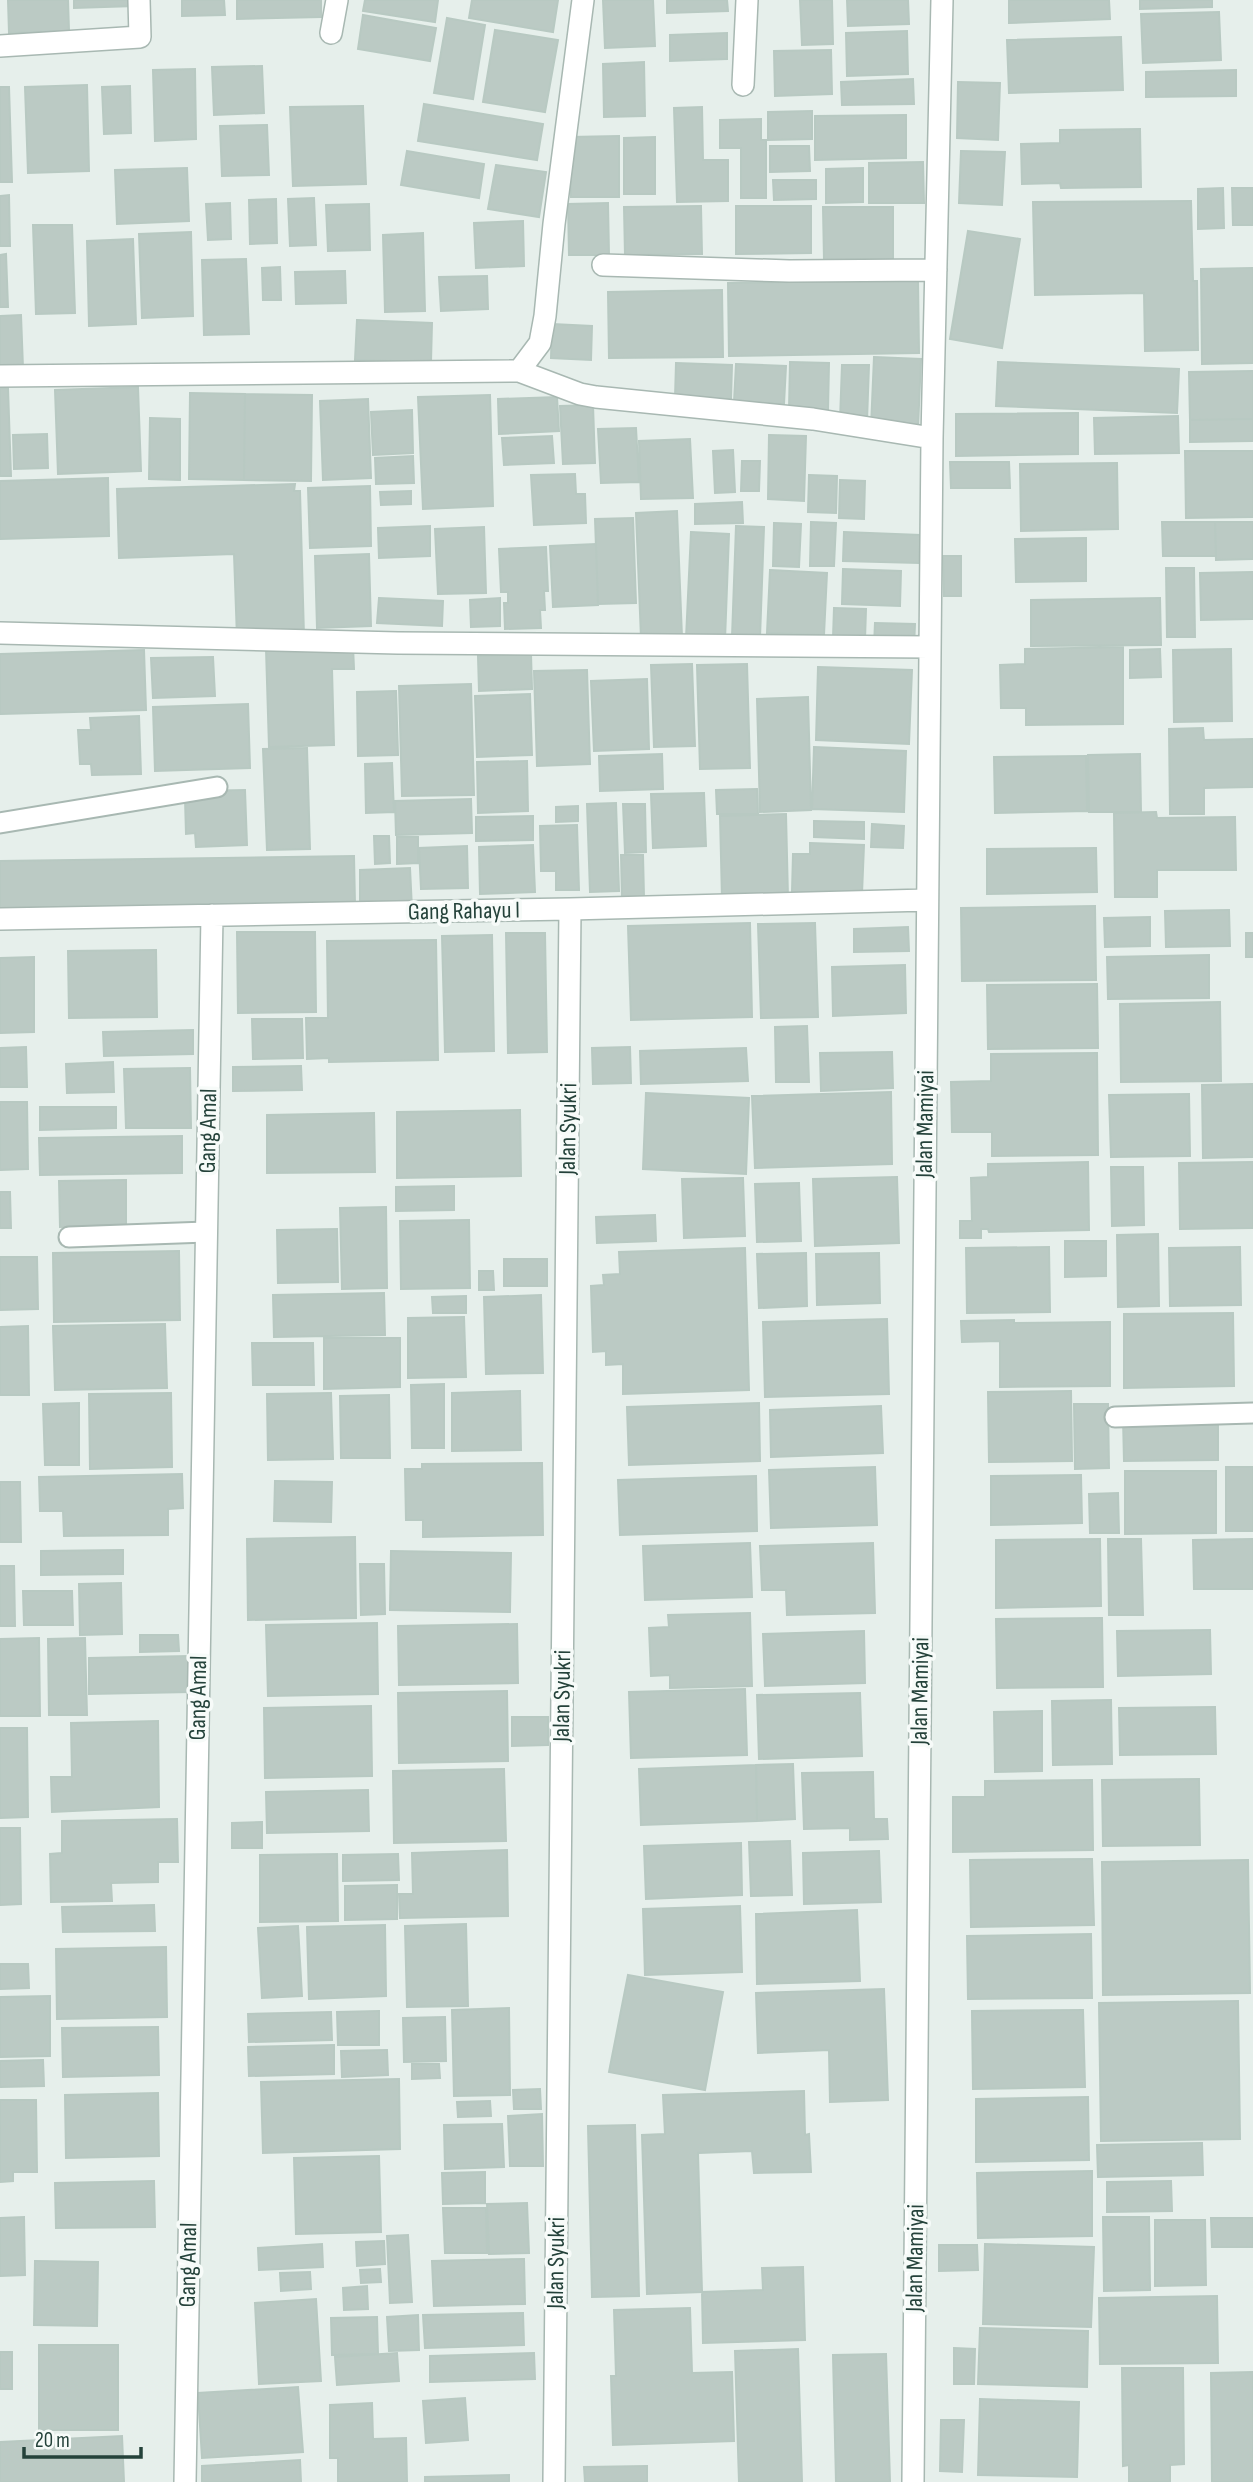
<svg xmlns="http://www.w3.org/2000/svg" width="1253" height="2482" font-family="'Sofia Sans Condensed',sans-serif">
<rect width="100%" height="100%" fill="#e6efeb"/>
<path fill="#bbcac4" stroke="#b8c9c2" stroke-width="2" d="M8 0H68L69 31 9 33Z
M74 0H135V6L74 8Z
M182 0H224L225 15 182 16Z
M237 0H321V17L237 19Z
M365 0H438L435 22 363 11Z
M472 0H558L553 32 469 18Z
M603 0H653L655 46 605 48Z
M667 0H727L728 11 667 13Z
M800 0H832L833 44 802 45Z
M847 0H908L909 24 848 26Z
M1009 0H1109L1110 19 1009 23Z
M1140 0H1212V7L1140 9Z
M1219 12 1221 60 1143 63 1141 14Z
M363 15 436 28 430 61 358 49Z
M447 18 485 25 473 99 434 93Z
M495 30 558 40 545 112 483 102Z
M907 31 908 74 847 76 846 33Z
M727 33V59L670 61V35Z
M1121 37 1123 90 1009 93 1007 40Z
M831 50 832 94 775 96 774 51Z
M644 62 645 116 604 117 603 64Z
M262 66 264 113 214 115 212 67Z
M195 69 196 139 155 141 153 70Z
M1236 70V96L1146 97V72Z
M913 79 914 104 842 105 841 82Z
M958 82 1000 83 998 140 957 138Z
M87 85 89 171 28 173 25 87Z
M130 86 131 133 104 134 102 87Z
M0 87H9L12 182H0Z
M424 104 543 124 537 160 418 141Z
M363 106 366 184 293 186 290 107Z
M702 107 703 160H728V201L677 202 674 108Z
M812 111V139L768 140V112Z
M906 115V158L815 160V116Z
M761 119V140H766V198H741V148H720V120Z
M267 125 269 175 222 176 220 126Z
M1140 129 1141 187 1061 188 1060 183 1022 184 1021 144 1060 143V130Z
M619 136V197H571L570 137Z
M655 137V194H624V138Z
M770 146H809L810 171 770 172Z
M407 151 484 164 479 198 401 185Z
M961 151 1005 152 1002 205 959 203Z
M923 162 924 203H869V163Z
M496 165 546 172 539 217 488 209Z
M187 168 189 221 117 224 115 170Z
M863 168V202L826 203V169Z
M773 180H816V199L774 200Z
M1223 188 1224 228 1198 229V189Z
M1232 188H1253V225H1233Z
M9 195 10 246H0V196Z
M314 198 316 245 290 246 288 199Z
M276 199 277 243 250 244 249 200Z
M1191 201 1193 281H1197L1198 350 1145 351 1144 293 1035 295 1033 202Z
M230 203 231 239 208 240 206 204Z
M608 203 609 255H569L568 204Z
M369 204 370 250 328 251 326 205Z
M701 206 702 254 625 255 624 207Z
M736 206H811V253L736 254Z
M823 207H893V259L824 260Z
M523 221 524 266 476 268 474 223Z
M33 225H72L75 313 36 314Z
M968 231 1020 239 1002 348 950 339Z
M191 232 193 316 142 318 139 234Z
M423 233 425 311 385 312 383 235Z
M133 239 136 324 89 326 87 241Z
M6 254 8 307H0V255Z
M246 259 249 334 204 335 202 260Z
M280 267 281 300H263L262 268Z
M1253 268V363L1202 364 1201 269Z
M345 271 346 303 296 304 295 272Z
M487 276 488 309 441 311 439 277Z
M918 280 919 353 729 356 728 283Z
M722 290 723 357 609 358 608 292Z
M21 315 23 368H0V316Z
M357 320 432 323 431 362 355 360Z
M552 324 592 326 591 360 551 358Z
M874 357 921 359 918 428 871 427Z
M790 362 829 363 828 411 789 409Z
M998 362 1179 369 1177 413 996 406Z
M676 363 732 365 731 399 675 398Z
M736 364 786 366 784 404 734 402Z
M842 365H869L867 421 840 420Z
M1253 371V419L1190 420 1189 372Z
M138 387 141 471 58 474 55 390Z
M0 388H8L11 476H0Z
M190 393 245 394 244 480 189 479Z
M245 394 312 395 311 481 244 480Z
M490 395 493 506 423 509 418 397Z
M557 397 559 431 499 434 498 399Z
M368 399 371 478 323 480 320 401Z
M593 405 595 463 563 464 560 406Z
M412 410 413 453 373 455 371 412Z
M1078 413V454L956 456V414Z
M1178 416 1179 453 1095 454 1094 418Z
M150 418 180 419V480L149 479Z
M1253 419V441L1190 442V420Z
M636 428 639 482 601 483 598 429Z
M47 434 48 468 14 469 13 435Z
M769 435 806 436 804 501 768 499Z
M552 436 554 463 504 465 502 438Z
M690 439 693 498 641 499 639 441Z
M733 450 735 492 715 493 713 451Z
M1185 451H1253V517L1186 518Z
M413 456 414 483 376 484 375 458Z
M742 461H760L759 491H741Z
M950 462H1009L1010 488H951Z
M1117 463 1118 529 1021 531 1020 464Z
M575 474 576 494H585L586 523 534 525 531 475Z
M809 475 837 476 836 513 808 512Z
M108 478 109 536 0 539V481Z
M840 480 865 481 864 519 839 518Z
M295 484 294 491H300L304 636 237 638 234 554 119 558 117 489Z
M370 486 371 546 310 548 308 488Z
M411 491V504L381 505 380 492Z
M742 502 743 523 695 524V504Z
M677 511 682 637 641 638 636 513Z
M633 518 636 603 598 604 595 519Z
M811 522 836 523 834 566H810Z
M1162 522H1215L1216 556H1163Z
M1215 522H1253V559L1216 560Z
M774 523 801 524 799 567 773 566Z
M430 526V556L379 558 378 528Z
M736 526 764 527 760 638 732 637Z
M484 527 486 593 438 594 435 529Z
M691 532 729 534 725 640 686 638Z
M844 532 920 535 919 563 843 561Z
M1086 538V581L1016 582 1015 539Z
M596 544 598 605 553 607 550 546Z
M546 547 548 591H544L545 610H540L541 628 505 629 504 603H508V592H501L499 549Z
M369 554 371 626 317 628 315 556Z
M943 556H961V596H944Z
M1166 568H1194L1195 637H1167Z
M843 569 901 571 900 606 842 604Z
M770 570 827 573 824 635 767 633Z
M1253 572V619L1201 620 1200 573Z
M379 598 443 601 442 626 377 623Z
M500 598V626L471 627 470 600Z
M1160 598 1161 645 1031 646V600Z
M834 608 866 609 865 640 833 638Z
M875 623 915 624 914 647 874 645Z
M353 646 354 669H332L334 745 269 747 266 649Z
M1123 647V724L1026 725V708H1001L1000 665 1025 664V649Z
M1160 649 1161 677 1130 678V650Z
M1231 649 1232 721 1174 722 1173 650Z
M144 650 146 710 0 714V654Z
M531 654 532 689 479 691 478 656Z
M213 657 215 696 153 698 151 658Z
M692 664 695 746 654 747 651 665Z
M747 664 750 768 700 769 697 665Z
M818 667 912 670 909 744 816 740Z
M587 670 590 764 537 766 534 671Z
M647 679 649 749 594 751 591 681Z
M471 684 474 795 402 796 399 686Z
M396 691 398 755 358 756 357 692Z
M530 694 532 755 477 757 475 696Z
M808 697 811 810 760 812 757 699Z
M248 704 250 768 155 771 153 707Z
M139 716 141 774 92 775 91 764H80L78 730H91L90 718Z
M1203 728 1204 740 1253 739V787L1204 788V814H1170L1169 729Z
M814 747 906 751 904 812 812 809Z
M307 748 310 849 267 850 263 749Z
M662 754 663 789 600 791 599 756Z
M1140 754 1141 812H1089L1088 755Z
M1086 756 1087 811 995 813 994 757Z
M527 761 528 811 478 813 477 762Z
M392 763 394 812 366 813 365 764Z
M757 789 758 814H717L716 790Z
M245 790 247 845 196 847 195 833 186 834 185 799 195 791Z
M704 793 706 846 653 848 651 794Z
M471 799 472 833 396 835 395 801Z
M616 803 619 891 590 892 587 804Z
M623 804H645L646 852 625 853Z
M578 806V821L556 822V807Z
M1156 812 1157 818 1235 817 1236 870H1157V897H1115L1114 813Z
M786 814 788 898 722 899 720 816Z
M533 816V840L476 841V817Z
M814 821 864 822V839L814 837Z
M872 824 904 826 903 848 871 847Z
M577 825 579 890H556V871H541L540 826Z
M374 836H389L390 863 375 864Z
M397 837H418V863L397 864Z
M810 843 864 845 862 894 792 892 793 854H810Z
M533 845 535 892 480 894 479 847Z
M467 846 468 888 421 889 419 848Z
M1096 848 1097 892 987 894V849Z
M621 855H643L644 897H622Z
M354 856 355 905 0 909V861Z
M410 868 412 909 360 910V870Z
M1095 906 1096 980 962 981 961 908Z
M1229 910 1230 946 1166 947 1165 911Z
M1150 917V946L1105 947 1104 918Z
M750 923 752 1017 631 1020 628 926Z
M815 923 818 1017 761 1018 758 924Z
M908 927 909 951 854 952V929Z
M237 932H315L316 1012 238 1013Z
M506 933H545L547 1052 508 1053Z
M1246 933H1253V957H1246Z
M492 935 494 1051 445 1052 442 936Z
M436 940 438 1060 329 1062V1058L307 1059 306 1018H328L327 941Z
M156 950 157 1017 69 1018 68 951Z
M1209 955V998L1108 999 1107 957Z
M34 957V1032L0 1033V958Z
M905 965 906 1013 833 1016 832 967Z
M1097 984 1098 1048 988 1049 987 985Z
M1220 1002 1221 1081 1121 1082 1120 1004Z
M252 1019H302L303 1058 253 1059Z
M807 1026 809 1082H776L775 1027Z
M193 1030V1054L104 1056 103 1032Z
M26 1047 27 1087H0V1048Z
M630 1047 631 1083 593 1084 592 1048Z
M746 1048 748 1081 641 1084 640 1051Z
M892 1052 893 1088 821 1091 820 1053Z
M1097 1053 1098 1155 992 1156V1132H952L951 1082 991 1081V1054Z
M113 1062 114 1092 67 1093 66 1064Z
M301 1066 302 1090 233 1091V1067Z
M190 1068 191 1128H126L124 1069Z
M1253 1084V1157L1203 1158 1202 1085Z
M891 1092 892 1164 755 1168 752 1096Z
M646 1093 749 1098 746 1174 643 1169Z
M1189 1094 1190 1156 1111 1157 1109 1095Z
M0 1102H27L28 1169 0 1170Z
M40 1107H116V1128L40 1130Z
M520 1110 521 1176 397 1178V1112Z
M374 1113 375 1172 267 1173V1115Z
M182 1136V1173L40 1175 39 1138Z
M1088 1162 1089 1230 989 1232 988 1229H981V1238H960V1221H972L971 1178 988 1177V1164Z
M1253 1162V1228L1180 1229 1179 1163Z
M1111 1167H1143L1144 1225 1112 1226Z
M897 1177 899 1243 815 1246 813 1179Z
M743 1178 745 1236 684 1238 682 1179Z
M126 1180V1225L60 1227 59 1181Z
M799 1183 801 1241 757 1242 755 1184Z
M454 1186V1210L396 1211V1187Z
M0 1192H10L11 1228H0Z
M386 1207 387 1288 342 1289 340 1208Z
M655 1215 656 1241 597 1243 596 1217Z
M469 1220 470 1288 401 1289 400 1221Z
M337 1229 338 1282 278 1283 277 1230Z
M1158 1234 1159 1306 1118 1307 1117 1235Z
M1065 1241H1106V1276L1065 1277Z
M1049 1247 1050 1312 967 1313 966 1248Z
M1240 1247 1241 1305 1170 1306 1169 1248Z
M745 1248 749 1390 623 1394V1364L606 1365V1351L593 1352 591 1286 604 1285 603 1275 620 1274 619 1252Z
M179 1251 180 1320 54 1322 53 1253Z
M806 1253 807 1306 759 1308 757 1254Z
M879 1253 880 1303 817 1305 816 1254Z
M0 1257H37L38 1309 0 1310Z
M504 1259H547V1286H504Z
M479 1271H493L494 1290H479Z
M384 1293 385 1335 274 1337 273 1295Z
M541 1295 543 1373 486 1374 484 1297Z
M466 1296V1313H433L432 1297Z
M1233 1313 1234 1386 1124 1388V1314Z
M464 1317 466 1377 408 1378V1318Z
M887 1319 889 1394 765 1397 763 1322Z
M1014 1320V1323L1110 1322V1386L1000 1387V1341L962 1342 961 1321Z
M165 1324 167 1388 55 1390 53 1326Z
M28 1326 29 1395H0V1327Z
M324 1338H400V1387L324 1389Z
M252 1343H313L314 1385H253Z
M444 1384V1448H412L411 1385Z
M520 1391 521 1450 452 1451V1393Z
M1071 1391 1072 1461 989 1462 988 1392Z
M171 1393 172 1467 90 1469 89 1394Z
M331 1393 333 1459 268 1460 267 1394Z
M389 1395 390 1458H341L340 1396Z
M79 1403V1465H45L43 1404Z
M759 1403 760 1461 629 1465 627 1407Z
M1074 1404H1108L1109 1468 1075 1469Z
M881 1406 883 1453 771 1457 770 1410Z
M1218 1417V1460L1124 1461 1123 1418Z
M542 1463 543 1535 423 1537V1520H406L405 1469H422V1464Z
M875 1467 877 1525 771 1528 769 1470Z
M1226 1467H1253V1531H1226Z
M1125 1471H1216V1533L1125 1534Z
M182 1474 183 1508 168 1509V1535L64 1536 63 1511H40L39 1477Z
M1081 1475 1082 1523 991 1525V1476Z
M756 1476 757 1531 620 1535 618 1480Z
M275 1481 332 1482 331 1522 274 1521Z
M0 1482H20L21 1542H0Z
M1118 1493 1119 1533H1090L1089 1494Z
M355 1537 356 1618 248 1620 247 1539Z
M1100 1539 1101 1606 996 1608V1540Z
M1108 1539H1141L1143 1615H1109Z
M1253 1539V1589H1194L1193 1540Z
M750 1543 752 1597 645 1600 643 1546Z
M873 1543 875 1613 787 1615 786 1590H762L760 1546Z
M123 1550V1574L41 1575V1551Z
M391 1551 511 1553 510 1612 390 1610Z
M360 1564H384L385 1614 361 1615Z
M0 1566H14L15 1626H0Z
M121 1583 122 1634 80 1635 79 1584Z
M23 1591H72L73 1625H24Z
M750 1613 752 1686 670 1688V1675L651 1676 649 1628 669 1627 668 1615Z
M1102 1618 1103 1687 997 1688 996 1619Z
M377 1623 378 1694 268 1696 266 1625Z
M517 1624 518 1683 399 1685 398 1626Z
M1210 1630 1211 1674 1118 1676 1117 1631Z
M864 1631 865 1683 765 1686 763 1634Z
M140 1635H178L179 1651 140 1652Z
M39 1638 40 1716H0V1639Z
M85 1638 87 1715H49L48 1639Z
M189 1656 190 1692 89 1694V1658Z
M745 1689 747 1755 631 1758 629 1692Z
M507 1691 508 1761 399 1763 398 1693Z
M860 1693 862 1756 759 1759 757 1695Z
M1111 1700 1112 1764 1053 1765 1052 1701Z
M371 1706 372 1776 265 1778 264 1708Z
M1215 1707 1216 1754 1120 1755 1119 1708Z
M1042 1711V1771L995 1772 994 1712Z
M512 1717H548V1745L512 1746Z
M158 1721 159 1807 52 1812 51 1777H72L71 1723Z
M0 1728H27L28 1817 0 1818Z
M793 1764 795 1819 757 1821 756 1765Z
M756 1765 757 1821 641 1825 639 1769Z
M504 1769 506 1841 394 1843 393 1771Z
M873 1772 874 1819H887L888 1839 850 1840V1828L804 1829 802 1773Z
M1199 1779 1200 1845 1103 1846 1102 1780Z
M1092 1780 1093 1850 953 1852V1797H985V1781Z
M368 1790 369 1831 267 1833 266 1792Z
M177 1819 178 1862H158V1882L111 1883 112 1901 51 1902 50 1854 62 1853V1821Z
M262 1822V1848H232V1823Z
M0 1828H20L21 1904 0 1905Z
M790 1841 792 1895 751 1896 749 1842Z
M741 1843 742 1895 646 1899 644 1846Z
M507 1850 508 1916 400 1918 399 1894H413L412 1853Z
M879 1851 881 1902 804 1904 803 1853Z
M337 1854 338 1921 260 1922V1855Z
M398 1854 399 1880 343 1881V1855Z
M1092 1859 1094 1925 971 1927 970 1860Z
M1248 1860 1250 1993 1103 1995 1102 1862Z
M397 1885V1919L345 1920V1886Z
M154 1905 155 1931 63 1932 62 1907Z
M740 1906 742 1972 645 1975 643 1909Z
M857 1910 860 1981 757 1984 756 1914Z
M466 1924 468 2006 407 2007 405 1926Z
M385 1925 386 1996 309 1999 307 1927Z
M298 1926 302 1996 262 1998 258 1928Z
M1091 1934 1092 1998 968 1999 967 1936Z
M166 1947 167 2017 57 2019 56 1949Z
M0 1964H28L29 1988 0 1989Z
M628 1975 723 1992 705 2090 609 2072Z
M884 1989 888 2100 830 2102 829 2050 758 2053 756 1993Z
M50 1996V2056L0 2057V1997Z
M1238 2001 1240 2139 1101 2141 1099 2003Z
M509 2008 510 2095 454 2096 452 2010Z
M1083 2010 1085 2087 973 2089 972 2011Z
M379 2011V2045H338L337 2012Z
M331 2012 332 2040 249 2042 248 2014Z
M445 2017 446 2061 404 2062 403 2018Z
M158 2027 159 2075 63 2077 62 2028Z
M334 2045V2074L249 2076 248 2047Z
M387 2050 388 2075 342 2077 341 2051Z
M43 2060 44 2086 0 2087V2061Z
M412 2064H439L440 2078 412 2079Z
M399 2079 400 2149 263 2153 261 2082Z
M540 2089 541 2109H514L513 2090Z
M804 2091 805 2135 809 2134 811 2172 754 2173 752 2151 698 2153 702 2292 647 2294 642 2135 665 2134 663 2095Z
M158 2093 159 2156 66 2158 65 2095Z
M1088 2097 1089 2160 976 2162V2099Z
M0 2100H36L37 2172H13V2181L0 2182Z
M490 2101 491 2116 458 2117 457 2102Z
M542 2114 543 2166H510L508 2116Z
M502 2124 504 2167 445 2169 444 2125Z
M635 2125 639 2296 592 2297 588 2126Z
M1202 2143 1203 2175 1098 2177 1097 2145Z
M379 2156 381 2232 296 2234 294 2158Z
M1092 2171V2236L978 2238 977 2173Z
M485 2172V2203L443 2204 442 2173Z
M154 2181 155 2227 56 2228 55 2183Z
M1171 2181 1172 2211 1107 2212V2182Z
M527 2203 529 2253 489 2254 487 2204Z
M443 2208H486L487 2253H445Z
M24 2217 25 2275 0 2276V2218Z
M1103 2217H1149L1150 2290 1104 2291Z
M1211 2218H1253V2247H1212Z
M1155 2220H1205L1206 2285 1155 2286Z
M408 2235 412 2302 390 2303 387 2236Z
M384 2241 385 2264 357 2266 356 2242Z
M322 2244 323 2267 259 2270 258 2248Z
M985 2244 1094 2247 1091 2327 983 2324Z
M939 2245H977L978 2270 939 2271Z
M524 2259 525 2304 434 2306 432 2261Z
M35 2261 98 2262 97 2326 34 2325Z
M803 2267 805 2340 703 2343 702 2292 763 2290 762 2268Z
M380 2269 381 2282 361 2283 360 2270Z
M310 2272 311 2289 281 2291 280 2273Z
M367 2286 368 2309 344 2310 343 2288Z
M1217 2296 1218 2363 1100 2364 1099 2298Z
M316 2299 321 2381 259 2384 255 2303Z
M690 2308 692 2373 732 2372 734 2441 613 2445 611 2376H616L614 2310Z
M523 2313 524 2345 425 2348 423 2315Z
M418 2315 419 2350 389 2351 387 2317Z
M377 2317 378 2354 332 2355 331 2318Z
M980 2328 1088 2331 1087 2387 978 2384Z
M39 2345H118V2430H39Z
M954 2348 975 2349 974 2384H954Z
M798 2349 802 2482H739L735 2351Z
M0 2352H12V2389H0Z
M397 2353 399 2381 337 2385 335 2357Z
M534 2353 535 2379 430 2382V2356Z
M886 2354 890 2482H836L833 2355Z
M1122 2368H1183L1184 2464 1170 2465V2482H1129V2465L1123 2466Z
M1253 2372V2482H1212L1211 2373Z
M298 2387 303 2452 202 2458 198 2393Z
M465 2398 468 2440 426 2443 423 2401Z
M980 2399 1079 2402 1077 2477 978 2475Z
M372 2403 373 2439 406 2438 407 2482H338V2458H330V2405Z
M941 2420H964L962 2472 940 2471Z
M122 2436 124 2482H0V2442Z
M300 2460 301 2482H202V2466Z
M647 2466V2482H585L584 2467Z
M509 2475V2482H425V2477Z"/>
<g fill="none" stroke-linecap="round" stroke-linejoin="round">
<g stroke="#a8b8b2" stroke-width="23">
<path id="service" d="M0 823 217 787
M69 1237 206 1232
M1115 1417 1253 1413"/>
</g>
<g stroke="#a8b8b2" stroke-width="24">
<path id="minor" d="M331 33 337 0
M0 46 140 37 139 0
M743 85 747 0
M603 265 789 271 936 270
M519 371 540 343 545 316 554 224 583 0
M0 376 519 371 580 394 596 397 813 419 932 438
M0 633 398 643 930 647
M0 919 570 909 927 900
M185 2482 212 915
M554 2482 570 909
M913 2482 932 438 942 0"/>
</g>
<use href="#service" stroke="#fff" stroke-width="19"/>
<use href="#minor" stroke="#fff" stroke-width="21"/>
</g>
<g text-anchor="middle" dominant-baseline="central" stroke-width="7" stroke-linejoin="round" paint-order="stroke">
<g font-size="24" fill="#24423a" stroke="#f7fbf9">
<text transform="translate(464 911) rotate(-1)">Gang Rahayu I</text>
<text transform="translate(925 1124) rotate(-89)">Jalan Mamiyai</text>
<text transform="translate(568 1129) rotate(-89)">Jalan Syukri</text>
<text transform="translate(208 1131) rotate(-89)">Gang Amal</text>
<text transform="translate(920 1691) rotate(-89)">Jalan Mamiyai</text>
<text transform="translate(562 1696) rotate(-89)">Jalan Syukri</text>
<text transform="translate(198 1698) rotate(-89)">Gang Amal</text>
<text transform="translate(915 2258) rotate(-89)">Jalan Mamiyai</text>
<text transform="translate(556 2263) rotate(-89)">Jalan Syukri</text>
<text transform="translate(188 2265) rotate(-89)">Gang Amal</text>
</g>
</g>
<path d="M24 2447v10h117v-10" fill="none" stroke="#24423a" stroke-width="3.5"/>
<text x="35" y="2447" font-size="21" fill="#24423a" stroke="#f7fbf9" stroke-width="5" paint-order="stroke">20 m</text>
</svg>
